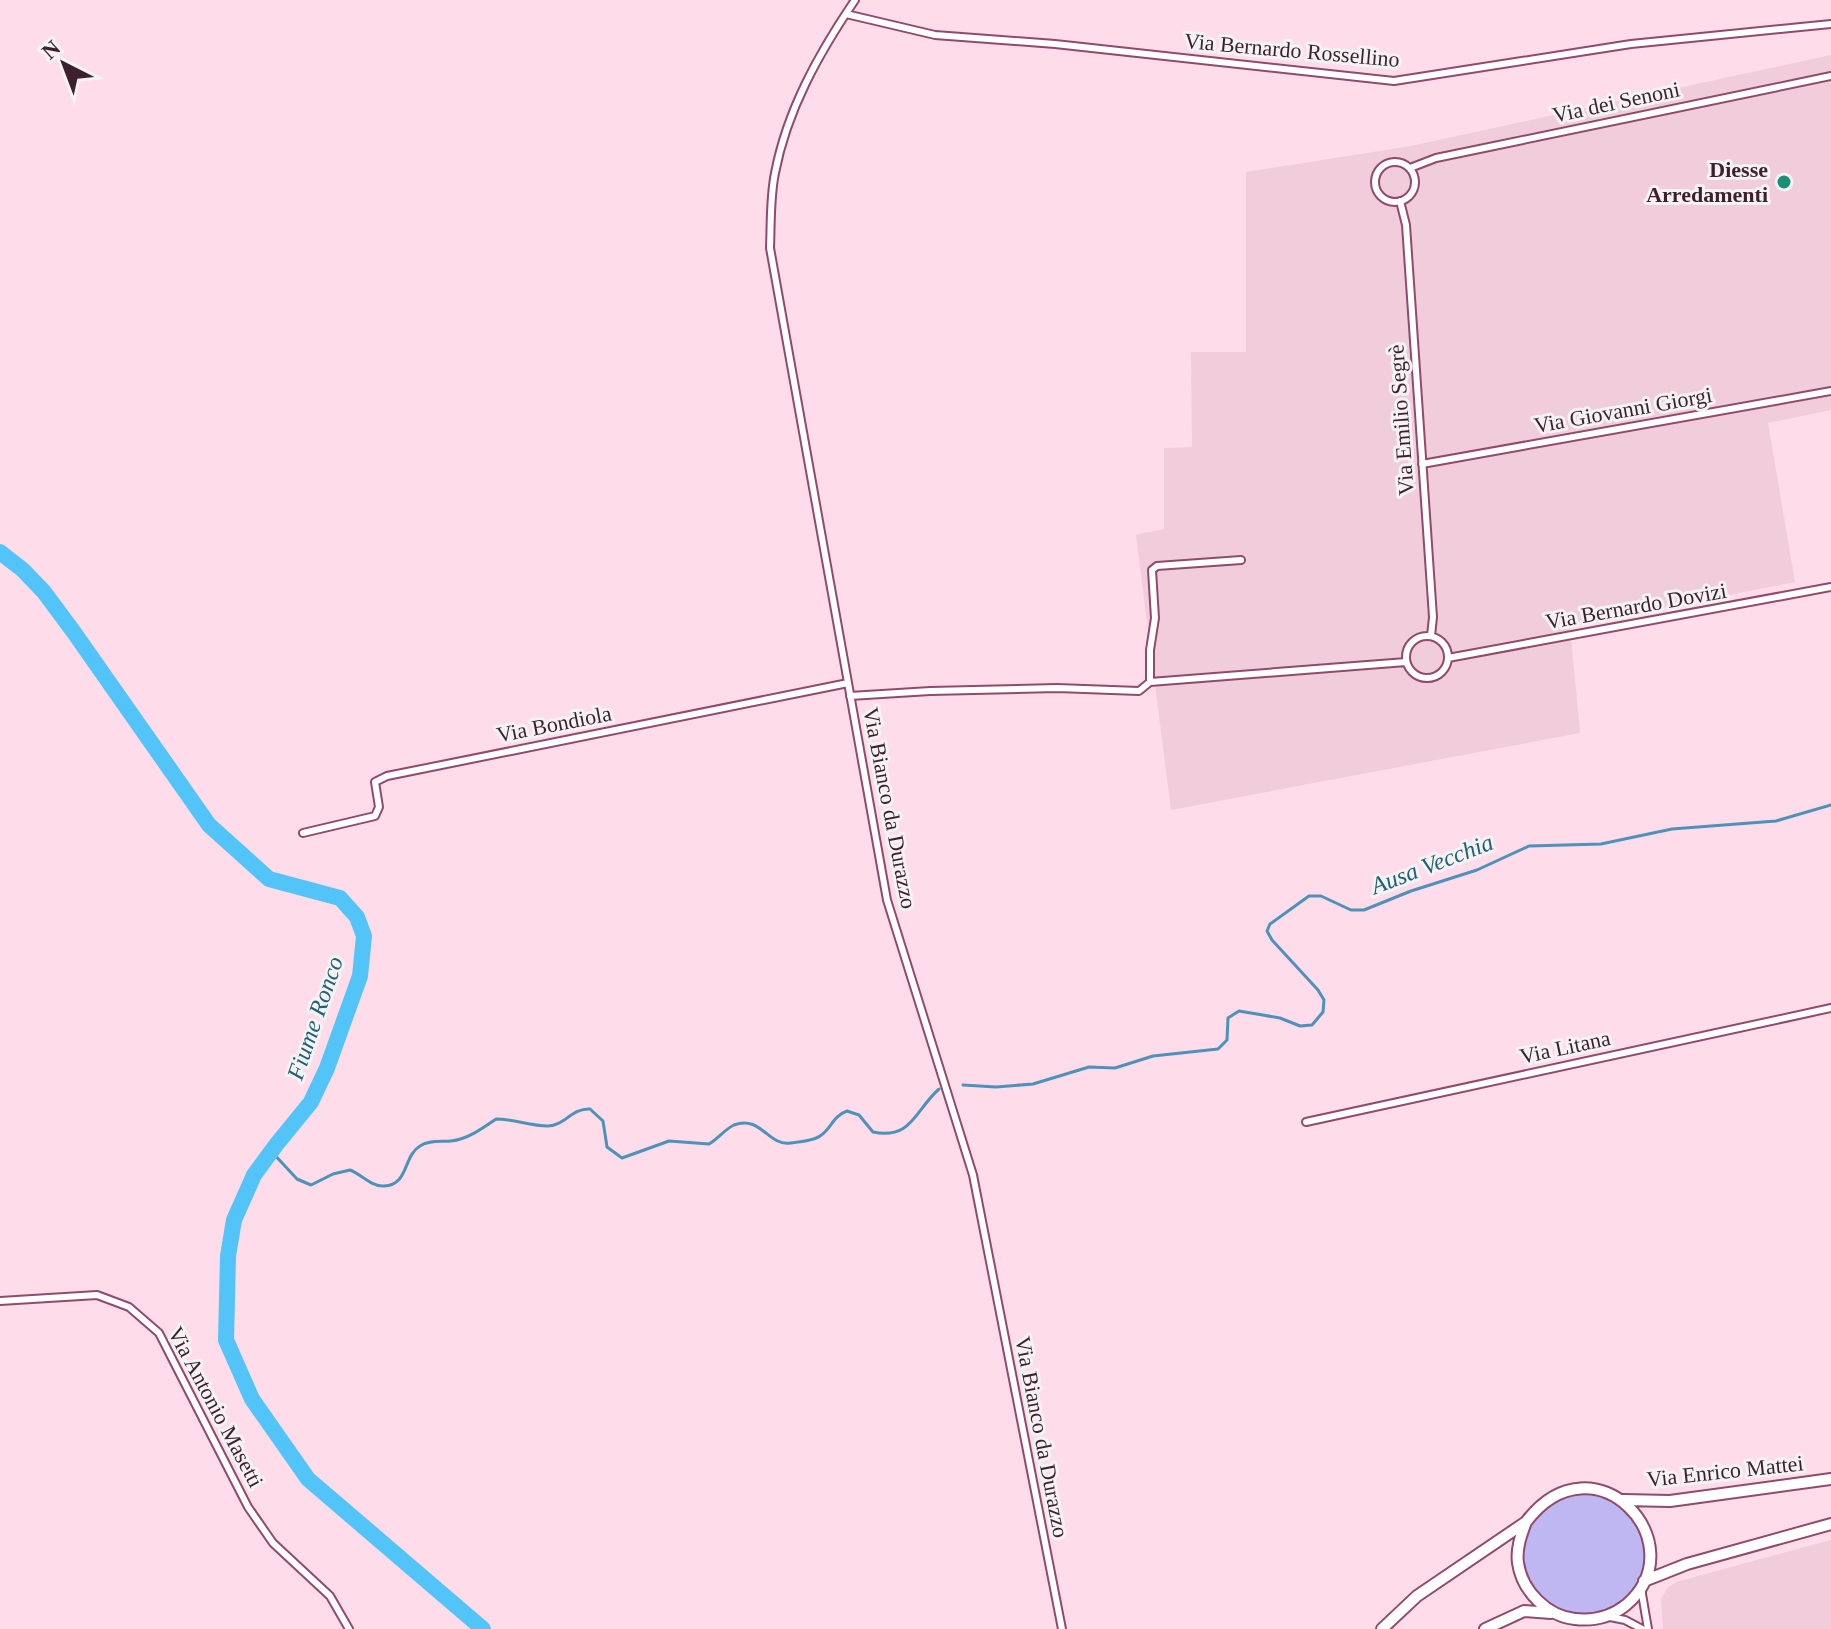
<svg xmlns="http://www.w3.org/2000/svg" width="1831" height="1629" font-family="'Times New Roman',serif">
<rect width="100%" height="100%" fill="#fedcea"/>
<path fill="#f1ccdb" d="M1831 55V410L1768 423 1795 582 1570 626 1580 733 1171 810 1136 535 1164 529V448L1192 447 1191 352H1246V172L1411 146Z
M1831 1540V1629H1663L1661 1600 1667 1588 1676 1582Z"/>
<path fill="#bfb7f1" d="M1524 1555a60 60 0 1 1 120 0a60 60 0 1 1-120 0Z"/>
<g fill="none" stroke-linecap="round" stroke-linejoin="round">
<path stroke="#4d92ba" stroke-width="3" d="M963 1085 996 1087 1033 1084 1089 1067 1115 1068 1153 1056 1218 1049 1227 1040 1228 1018 1239 1011 1280 1018 1300 1026 1312 1025 1323 1012 1324 1000 1318 990 1272 940 1267 931 1270 924 1309 896H1321L1351 910H1364L1411 891 1477 870 1529 846 1601 844 1672 829 1776 821 1831 805
M271 1151 297 1179 311 1185 333 1174 350 1170C361 1174 372 1187 384 1186 409 1185 403 1156 420 1146 429 1140 441 1142 451 1141 468 1139 483 1128 496 1119 514 1119 530 1126 548 1126 564 1126 572 1108 590 1109L603 1121 607 1147 622 1158 669 1141 709 1144C718 1139 725 1129 734 1125 761 1115 768 1146 790 1143 799 1142 813 1141 820 1136 831 1129 833 1116 847 1111L859 1115 873 1132C912 1140 915 1110 939 1089"/>
<path stroke="#53c4f7" stroke-width="16" d="M0 552 23 570 44 592 73 631 209 825 269 879 340 898 357 917 364 936 360 976 327 1068 311 1102 276 1145 254 1175 234 1220 228 1256 226 1340 252 1399 308 1479 483 1629"/>
<g stroke="#91496c" stroke-width="10">
<path id="minor" d="M855 0C819 53 787 110 775 173 770 197 771 224 770 248L887 900 973 1175 1062 1629
M846 14 935 35 1055 44 1394 81 1631 44 1831 24
M1375 182a20 20 0 1 1 40 0a20 20 0 1 1-40 0Z
M1410 168 1436 158 1831 76
M1400 201 1406 225 1433 617 1431 636
M1422 464 1831 391
M1406 657a21 21 0 1 1 42 0a21 21 0 1 1-42 0Z
M1448 658 1831 587
M1150 682 1406 662
M850 696 930 691 1057 688 1139 691 1150 682V650L1155 618 1152 570 1157 566 1241 560
M303 833 375 816 379 807 375 782 387 776 848 683
M1306 1122 1831 1008
M0 1301 97 1295 129 1307 159 1333 248 1507 273 1543 330 1596 349 1629
M1641 1588 1648 1629
M1610 1617 1625 1620 1642 1629"/>
</g>
<g stroke="#91496c" stroke-width="14">
<path id="primary" d="M1623 1500 1670 1501 1831 1479
M1644 1581 1687 1564 1831 1524
M1382 1629 1417 1596 1526 1522C1594 1432 1698 1544 1626 1605 1611 1617 1593 1621 1575 1619 1547 1616 1522 1591 1518 1563 1516 1549 1521 1535 1526 1522
M1485 1629 1524 1611 1551 1613"/>
</g>
<use href="#minor" stroke="#fff" stroke-width="6"/>
<use href="#primary" stroke="#fff" stroke-width="10"/>
</g>
<circle fill="#1a8f72" stroke="#f3f3f3" stroke-width="3" cx="1784" cy="182" r="8"/>
<g text-anchor="middle" dominant-baseline="central" stroke-width="6" stroke-linejoin="round" paint-order="stroke">
<g font-size="22" fill="#3e1f2d" stroke="#f3f3f3">
<text transform="translate(1292 50) rotate(5)">Via Bernardo Rossellino</text>
<text transform="translate(1616 102) rotate(-12)">Via dei Senoni</text>
<text transform="translate(1623 410) rotate(-10)">Via Giovanni Giorgi</text>
<text transform="translate(1401 420) rotate(-94)">Via Emilio Segrè</text>
<text transform="translate(1636 606) rotate(-10)">Via Bernardo Dovizi</text>
<text transform="translate(554 724) rotate(-11)">Via Bondiola</text>
<text transform="translate(890 808) rotate(79)">Via Bianco da Durazzo</text>
<text transform="translate(1565 1047) rotate(-12)">Via Litana</text>
<text transform="translate(216 1407) rotate(62)">Via Antonio Masetti</text>
<text transform="translate(1042 1437) rotate(79)">Via Bianco da Durazzo</text>
<text transform="translate(1725 1471) rotate(-6)">Via Enrico Mattei</text>
</g>
<g font-size="22" font-weight="bold" fill="#3e1f2d" stroke="#f3f3f3" text-anchor="end">
<text x="1768" y="169">Diesse<tspan x="1768" dy="25">Arredamenti</tspan></text>
</g>
<g font-size="24" font-style="italic" fill="#225e79" stroke="#f3f3f3">
<text transform="translate(1432 864) rotate(-21)">Ausa Vecchia</text>
<text transform="translate(315 1018) rotate(-71)">Fiume Ronco</text>
</g>
</g>
<g transform="translate(64 64) rotate(318)" stroke="#f3f3f3" stroke-width="6" paint-order="stroke">
<path d="M0-6L14 30L0 20L-14 30Z" fill="#3e1f2d"/>
<text y="-12" font-size="22" font-weight="bold" text-anchor="middle" fill="#3e1f2d">N</text>
</g>
</svg>
